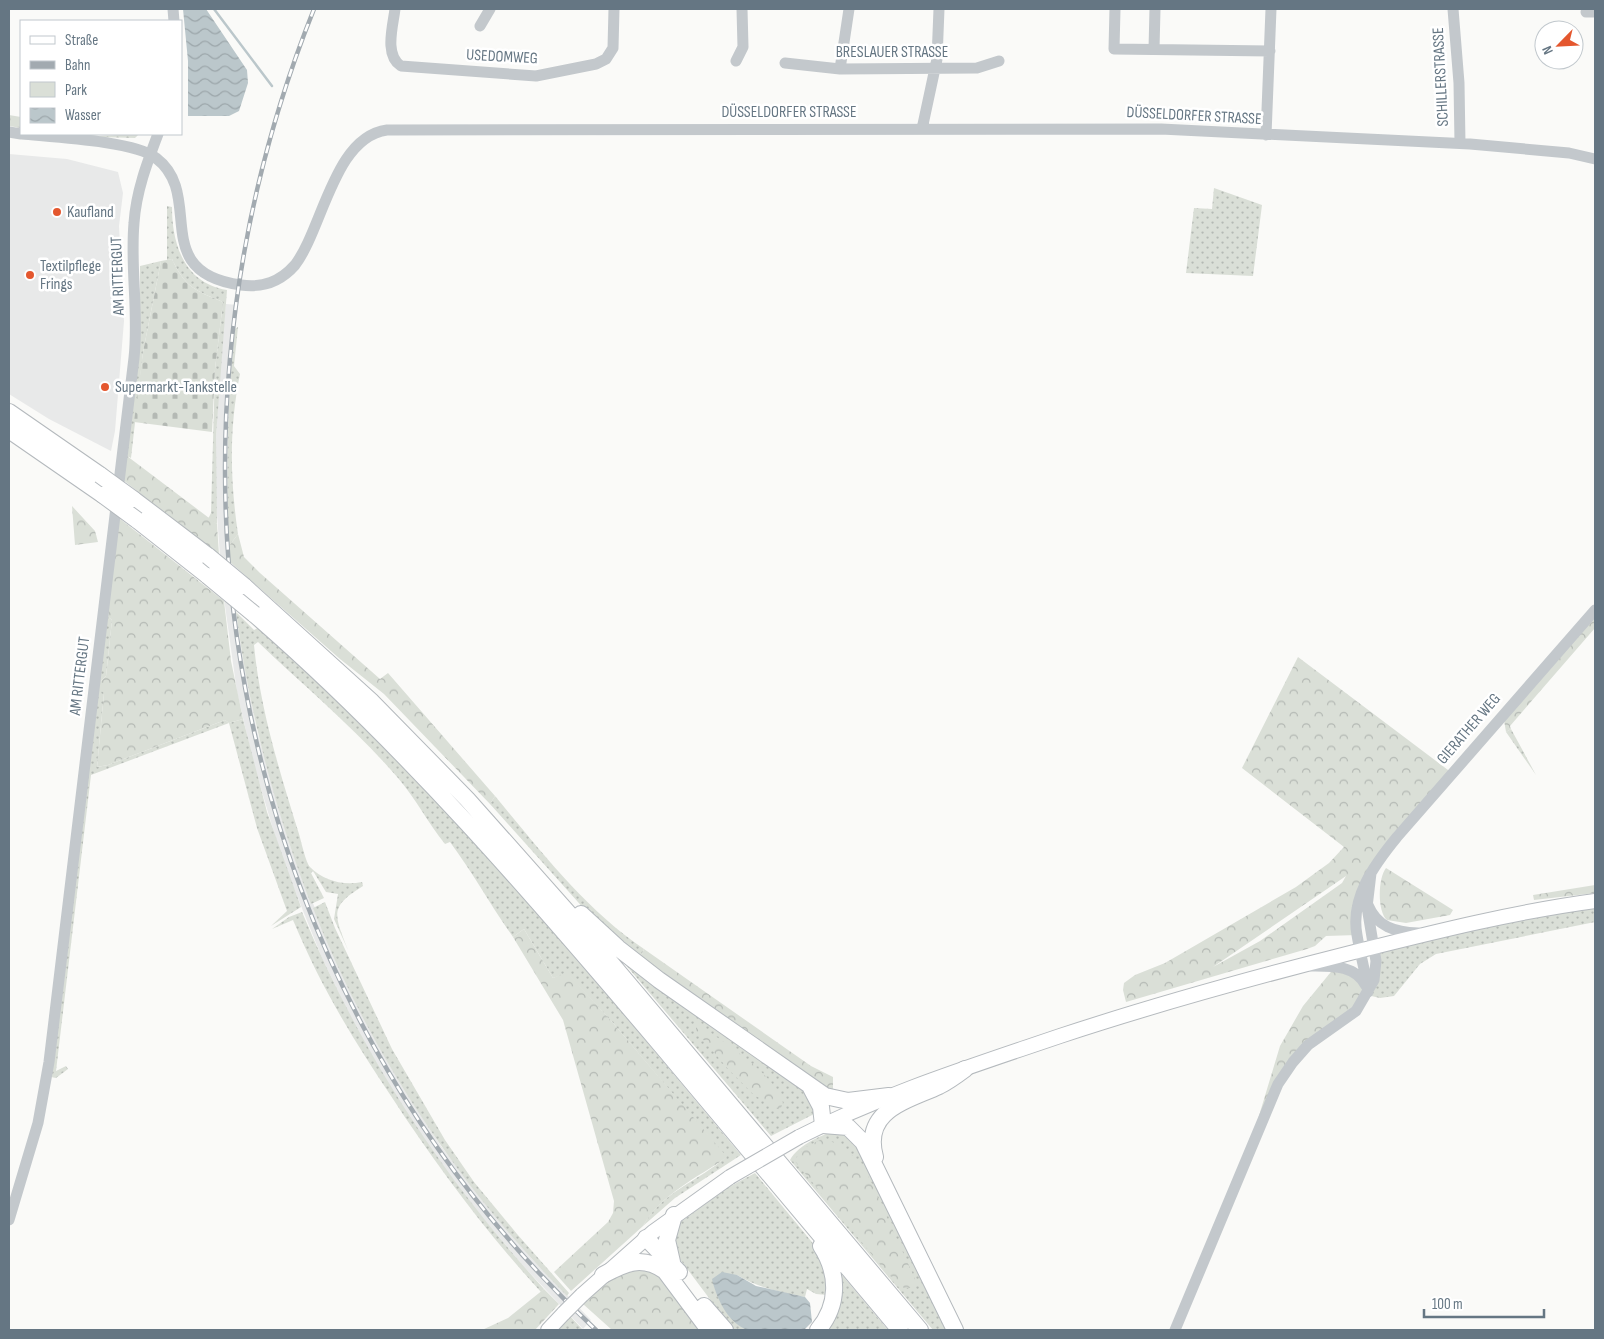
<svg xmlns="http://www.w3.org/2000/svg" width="1604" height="1339" font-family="'Sofia Sans Condensed',sans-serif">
<defs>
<pattern id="green-dots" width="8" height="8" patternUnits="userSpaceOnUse" patternTransform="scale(1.25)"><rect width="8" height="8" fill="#dadfd7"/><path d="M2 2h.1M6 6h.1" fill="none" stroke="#b4b9b4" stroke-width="1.8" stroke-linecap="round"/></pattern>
<pattern id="forest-crowns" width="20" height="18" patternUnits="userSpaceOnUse" patternTransform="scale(1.25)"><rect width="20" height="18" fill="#dadfd7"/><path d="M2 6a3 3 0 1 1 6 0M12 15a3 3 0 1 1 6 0" fill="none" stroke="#b4b9b4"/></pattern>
<pattern id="cemetery-stones" width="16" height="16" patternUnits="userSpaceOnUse" patternTransform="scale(1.25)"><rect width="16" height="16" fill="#dadfd7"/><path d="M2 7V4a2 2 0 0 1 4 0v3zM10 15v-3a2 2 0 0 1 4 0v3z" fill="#b4b9b4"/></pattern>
<pattern id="water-waves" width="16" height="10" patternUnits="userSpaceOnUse" patternTransform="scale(1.25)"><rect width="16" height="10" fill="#bbc7cb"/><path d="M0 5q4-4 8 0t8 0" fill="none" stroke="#9ca6aa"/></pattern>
</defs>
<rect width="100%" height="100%" fill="#fafaf8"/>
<path fill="#e8e9e9" d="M9 154 67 159 118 172 123 193 119 226 124 321 115 431 111 451 49 419 9 394Z
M226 304 238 305 232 362 227 435V502L233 586 239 637 257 731 292 851 333 953 380 1047 400 1083 441 1146 483 1201 533 1260 591 1320 583 1329 525 1268 475 1209 433 1153 391 1089 351 1018 322 958 281 856 254 765 237 692 222 584 216 501V436L220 361Z"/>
<path fill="url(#green-dots)" d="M78 134 99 136 139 134 135 138 100 137Z
M1214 188 1262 205 1253 276 1186 273 1194 208 1212 209Z
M167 206 172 207C172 244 184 283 227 290L216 436 217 524 208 519 211 513 215 369 223 302C194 290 185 287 172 259L167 260Z
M161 261 143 352 131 458 127 456 140 323V266Z
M238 327 234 366 240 374C229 428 230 480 238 534L229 546C226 474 227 402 235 329Z
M236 612 254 630 258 628C324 688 390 750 451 815 552 924 645 1041 741 1155L675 1198 643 1226C661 1192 699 1181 726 1157L613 1023 567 973 553 978 524 929 513 937C491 906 473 873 450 842L445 844C428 823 416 799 398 778 356 729 305 687 258 642L254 645C260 709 280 773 299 834 301 841 306 863 310 867 323 880 342 886 362 882L363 886C329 907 334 914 348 950L334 919 338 894 326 892 313 871 311 873 324 898 311 904C275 810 249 712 236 612Z
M107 616 112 620 106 676 101 681 104 693 97 767 108 765 225 720 229 723 243 719 267 812 301 907 271 926 287 911 257 828 229 723 91 775 56 1071 66 1066 68 1069 56 1078 51 1077Z
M1511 729 1536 775 1506 732Z
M495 796C540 850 585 909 644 949L640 959 586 911 490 804Z
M1595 901V922L1436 954 1420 964 1394 996 1380 998 1367 995 1373 947Z
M325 902 335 928 392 1049 445 1140 474 1182 517 1234 569 1293 567 1296C458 1186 369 1052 313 908Z
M302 912C360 1052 442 1177 544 1289L541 1292C485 1231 436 1165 391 1096 352 1038 320 985 293 920L272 929 289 917Z
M614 951 797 1081 813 1100 816 1113 771 1136Z
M839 1129 853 1135 950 1330H933L790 1160C799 1144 822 1135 839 1129Z
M755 1173 816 1247 826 1268 827 1295 816 1294 807 1289 805 1297C780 1292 759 1288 737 1275L730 1317 748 1330H733L673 1250 678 1224 727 1188Z
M837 1269 888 1330H824Z
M570 1316 583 1330H556Z"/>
<path fill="url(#forest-crowns)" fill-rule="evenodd" d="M9 115 21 117V128L9 126Z
M127 456 217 524 219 555 123 480Z
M72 506 95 531 98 542 75 545Z
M119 518 224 601 231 661 243 719 229 723 225 720 108 765 97 767 104 693 100 690 101 681 106 676 112 620 107 616Z
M238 534 244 557 260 573 380 679 388 673 495 796 490 804 384 694 340 659 230 562 229 546Z
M1595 616V628L1510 726 1511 729 1506 732 1504 720Z
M1298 657 1452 773 1364 887 1357 935 1326 936 1315 946 1307 949 1126 1002 1123 990 1124 983 1135 975 1165 963 1296 887 1329 863 1344 847 1242 768ZM1346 876 1342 883 1260 941 1213 967Z
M1386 868 1453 910 1450 915 1406 923 1387 920C1377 911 1378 878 1386 868Z
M1595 885V893L1534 900 1533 895Z
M524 929 553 978 567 972 613 1023 727 1157C697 1178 661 1194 643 1226L571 1291 554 1272 608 1222 613 1213 614 1201 563 1020 513 937Z
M644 949 811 1066 833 1077V1091L823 1087 640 959Z
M1335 967 1360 977 1364 1000 1293 1062 1246 1159 1280 1046 1303 1006Z
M696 1022C722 1042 774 1072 783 1103L780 1110 754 1095 728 1069 696 1031Z
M824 1138 845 1148 864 1167 916 1281 912 1288H904L888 1274 794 1160 806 1147Z
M626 1270H655L703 1330H612L583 1304 601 1286Z
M544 1289 559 1304 535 1330H482L508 1318Z"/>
<path fill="url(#cemetery-stones)" d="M172 259C185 287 194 290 223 302L215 369 212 432 134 422 143 352 161 261Z"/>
<path fill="url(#water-waves)" d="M183 9H206L247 70 248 83 239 111 229 116H188V61Z
M722 1272 737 1275 756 1286 805 1297 810 1303 812 1322 804 1330C793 1330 753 1333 745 1329 727 1321 716 1297 712 1279Z"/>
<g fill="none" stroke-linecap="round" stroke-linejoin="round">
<path stroke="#bbc7cb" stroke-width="2.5" d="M214 9 272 86"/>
<g stroke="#b5babe" stroke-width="16">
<path id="major" d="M799 1137C883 1094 972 1066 1060 1036 1157 1004 1255 977 1354 952 1434 932 1513 912 1595 901
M582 1295 653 1232 730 1177
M548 1330 564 1313"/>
</g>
<g stroke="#b4b9bd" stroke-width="18">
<path id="highway" d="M9 412 100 475
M9 430 103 495
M133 499 208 556
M137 520 208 576
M244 586 372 702 467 799 578 924 920 1330
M254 614C404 744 532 893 660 1044 740 1140 820 1235 900 1330
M581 914 618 948 659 980 825 1096 848 1101 889 1096
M811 1088 821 1107 823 1125 848 1127 863 1142 955 1330
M875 1157C862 1110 907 1101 939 1086 949 1081 957 1075 965 1069
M646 1238 679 1272
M672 1262 667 1240 674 1215
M603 1275C625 1263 642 1255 665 1271L709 1330
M704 1306 725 1330
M818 1330C839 1305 839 1274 821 1246"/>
</g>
<path stroke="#c3c8cc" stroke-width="11" d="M173 9 174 21
M395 9C393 26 384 55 401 66L536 76 596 64 606 59 613 48 614 9
M1115 9 1114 49 1270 51
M1453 9 1459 83 1460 143
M1586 12H1595
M480 26 490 9
M1154 49 1155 9
M736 61 743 47 742 9
M785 63 840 69 977 68 999 61
M840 69 849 9
M922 129 937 59 939 9
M9 132 21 134
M22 134C52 137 135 141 156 158 206 196 147 272 241 285 263 288 280 282 295 265 323 228 334 137 387 130L1161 129 1470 144 1569 153 1595 159
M1266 135 1271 9
M1368 905C1377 927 1395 932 1418 933
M1312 966C1332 966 1356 965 1366 986
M1368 992C1366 973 1360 954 1357 935 1350 898 1374 865 1397 837L1595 610
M9 1220 38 1123 49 1062 134 358C139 313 130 268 134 223 136 192 147 163 158 134
M1175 1330 1278 1084 1293 1062 1308 1045 1356 1011 1374 980 1376 961 1367 907 1371 873"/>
<use href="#major" stroke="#fff" stroke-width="14"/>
<use href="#highway" stroke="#fff" stroke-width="16"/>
<g stroke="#a2aab0" stroke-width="4.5">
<path id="rail" d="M314 9C131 466 233 991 596 1330"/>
</g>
<use href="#rail" stroke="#fff" stroke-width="2.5" stroke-dasharray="8" stroke-linecap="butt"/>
<g stroke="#b5babe" stroke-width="16" stroke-linecap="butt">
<path id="major-bridge" d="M730 1177 799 1137
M564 1313 582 1295"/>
</g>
<g stroke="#b4b9bd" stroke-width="18" stroke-linecap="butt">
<path id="highway-bridge" d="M100 475 133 499
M103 495 137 520
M208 556 244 586
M208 576 254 614"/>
</g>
<use href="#major-bridge" stroke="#fff" stroke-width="14"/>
<use href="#highway-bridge" stroke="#fff" stroke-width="16"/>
</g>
<g fill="#e4572e" stroke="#fff" stroke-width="2">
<circle cx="57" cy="212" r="5"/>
<circle cx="30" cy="275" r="5"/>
<circle cx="105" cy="387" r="5"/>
</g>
<g text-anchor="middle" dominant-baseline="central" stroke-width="5" stroke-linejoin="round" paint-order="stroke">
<g font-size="16" fill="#657683" stroke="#fff">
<text x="892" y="52">BRESLAUER STRASSE</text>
<text transform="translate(502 57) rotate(3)">USEDOMWEG</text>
<text transform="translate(1441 77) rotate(-93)">SCHILLERSTRASSE</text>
<text x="789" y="112">DÜSSELDORFER STRASSE</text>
<text transform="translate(1194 116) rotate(3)">DÜSSELDORFER STRASSE</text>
<text transform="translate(118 276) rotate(-92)">AM RITTERGUT</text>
<text transform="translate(80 676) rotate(-83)">AM RITTERGUT</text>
<text transform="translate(1469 729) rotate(-49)">GIERATHER WEG</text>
</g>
<g font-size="16" fill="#657683" stroke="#fff" text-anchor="start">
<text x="67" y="212">Kaufland</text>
<text x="40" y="266">Textilpflege<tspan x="40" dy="18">Frings</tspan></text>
<text x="115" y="387">Supermarkt-Tankstelle</text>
</g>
</g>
<rect width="1604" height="1339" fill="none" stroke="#657683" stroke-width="20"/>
<rect x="20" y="20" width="162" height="115" fill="#ffffff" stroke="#c1c8cd"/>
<rect x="30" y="36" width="25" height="8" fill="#ffffff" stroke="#c1c8cd"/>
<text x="65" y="45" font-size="15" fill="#657683">Straße</text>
<rect x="30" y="61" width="25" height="8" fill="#a2aab0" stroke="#c1c8cd"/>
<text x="65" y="70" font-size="15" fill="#657683">Bahn</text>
<rect x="30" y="82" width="25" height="15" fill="#dadfd7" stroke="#c1c8cd"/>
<text x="65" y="95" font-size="15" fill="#657683">Park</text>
<rect x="30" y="108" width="25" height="15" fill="url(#water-waves)" stroke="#c1c8cd"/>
<text x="65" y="120" font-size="15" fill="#657683">Wasser</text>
<g transform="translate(1559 45) rotate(246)"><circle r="24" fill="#ffffff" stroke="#c1c8cd"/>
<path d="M0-4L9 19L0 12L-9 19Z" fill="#e4572e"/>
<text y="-8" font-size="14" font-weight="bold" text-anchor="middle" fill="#657683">N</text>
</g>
<path d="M1424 1309v8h120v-8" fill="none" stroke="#657683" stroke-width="2.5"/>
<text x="1432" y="1309" font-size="15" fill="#657683" stroke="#ffffff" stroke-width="4" paint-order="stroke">100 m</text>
</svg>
